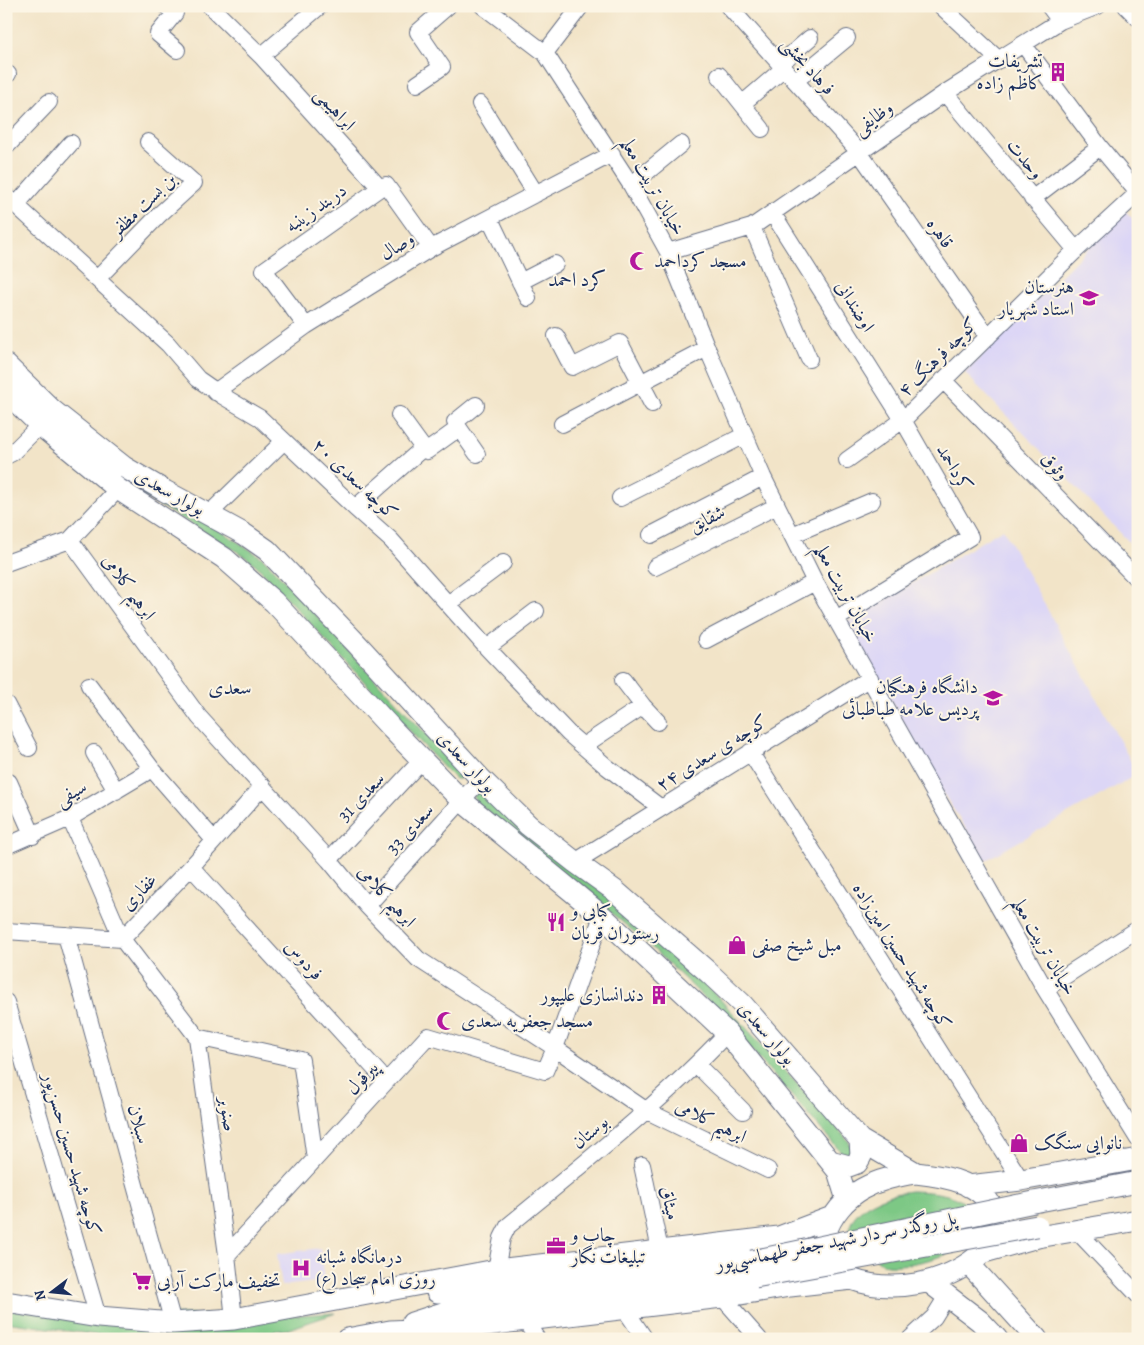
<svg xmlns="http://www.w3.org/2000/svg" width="1144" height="1345" font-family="Alegreya,Amiri,serif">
<rect width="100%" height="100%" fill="#fcf5e5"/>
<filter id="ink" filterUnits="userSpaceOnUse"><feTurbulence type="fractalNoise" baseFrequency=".02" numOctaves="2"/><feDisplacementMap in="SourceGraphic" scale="10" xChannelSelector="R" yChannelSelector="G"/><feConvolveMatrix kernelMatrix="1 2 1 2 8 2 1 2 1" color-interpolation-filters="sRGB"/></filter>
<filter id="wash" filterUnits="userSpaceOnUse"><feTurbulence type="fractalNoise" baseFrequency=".0096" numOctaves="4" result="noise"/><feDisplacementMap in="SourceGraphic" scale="20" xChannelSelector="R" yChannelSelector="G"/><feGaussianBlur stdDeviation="1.12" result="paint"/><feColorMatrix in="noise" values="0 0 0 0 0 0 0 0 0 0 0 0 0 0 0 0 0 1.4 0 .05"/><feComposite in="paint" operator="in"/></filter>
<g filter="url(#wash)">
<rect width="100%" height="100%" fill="#f2e4c8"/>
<path fill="#dcd6f6" d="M1125 211 1138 223V551L965 373Z
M1003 529 1138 774 986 860 945 796 848 622Z
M320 1248 324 1281 282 1286 277 1254Z"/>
<path fill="#7dc885" stroke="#4c7c72" d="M56 424 264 559 461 772 462 776 460 779H455L449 773 256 565 243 555 134 490Z
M477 791 487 796 647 929 719 998 848 1140 852 1150 847 1154 841 1152 713 1006 644 940 475 801 474 796Z
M911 1191C939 1192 975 1194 978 1229 972 1235 966 1242 959 1248 946 1258 898 1269 883 1264 876 1261 856 1238 849 1231 852 1205 888 1194 911 1191Z
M6 1311 282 1316 336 1313 289 1329 215 1339H125L6 1322Z"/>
</g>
<g filter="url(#ink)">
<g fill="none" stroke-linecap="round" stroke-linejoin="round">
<g stroke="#666e83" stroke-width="18">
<path id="minor" d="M166 6 175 13 158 34 177 50
M210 6 261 56
M320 6 261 56 380 188
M483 6 545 53 631 185 668 252 707 348 763 477 815 582 1045 989 1138 1139
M728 6 859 152 988 337
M941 6 999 60
M1049 6 1060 21
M1126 6 1138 18
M1023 44 1100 147 1138 193
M545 53 581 6
M780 64 810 38
M6 75 8 74
M719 75 762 129
M795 81 847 38
M417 84 442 67 418 32 448 6
M945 93 1076 250
M480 104 536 194
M742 104 784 68
M6 147 49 102
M631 185 681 144
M6 196 168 344 198 379 221 395 260 418 355 508 391 540 487 648 569 734 607 767 661 808
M1032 199 1100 147
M16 205 71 143
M773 214 903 420 970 537 836 619
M490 219 528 298
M752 227 809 359
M668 252 752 227 945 93 1060 21 1098 6
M97 279 160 214 194 183 148 142
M520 282 555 264
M306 326 264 270 380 188 386 185 431 248
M556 336 572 367 620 343 652 404
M943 380 1138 580
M215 392 306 326 431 248 612 154
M399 415 423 448
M562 424 707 348
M459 428 477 454
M6 456 12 453 40 425
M847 460 903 420 1076 250 1138 193
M620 498 745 435
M355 508 423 448 427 451 459 428 455 422 476 405
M209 514 284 441
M651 535 763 477
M792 535 872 501
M70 540 199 717 329 860 367 906 418 959 555 1048 647 1111 768 1170
M6 563 70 540 118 489
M655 567 777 506
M448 604 503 563
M706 640 815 582
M487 648 536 611
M623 680 643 706 658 722
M89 685 152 769 214 840
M6 704 29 748
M583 746 643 706
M750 752 1021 1180
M94 753 116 791
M9 782 33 836
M70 818 122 939 197 1037 227 1255 234 1319
M6 846 70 818 152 769
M329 860 422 760
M575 862 870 678
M191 867 386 1081
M367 906 481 779
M6 931 122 939 191 867 263 786
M66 935 173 1323
M1045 989 1138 929
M6 1002 98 1317
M197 1037 301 1060 315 1159
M697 1065 743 1111
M642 1165 660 1250
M1076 1230 1138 1295
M227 1255 428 1036 545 1071 555 1048 602 916
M496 1270 502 1238 508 1226C583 1164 660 1104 727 1033
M722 1297 759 1339
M624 1308 645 1339
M525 1320 537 1339
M910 1339 934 1317 947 1296"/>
</g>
<g stroke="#666e83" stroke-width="23">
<path id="major" d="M6 365 52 410 124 467 165 491 244 534 267 550 356 643 481 779 528 825 575 862 614 890 708 972 742 1004 860 1140 916 1173
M6 392 40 425 118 489 224 558 274 602 392 729 462 801 602 916 727 1033 838 1171 847 1200
M830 1161 849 1166 857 1163 861 1156 860 1140
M916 1173C945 1176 986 1183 995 1215 997 1222 999 1231 995 1238 991 1245 983 1251 977 1257 944 1284 892 1294 851 1279 801 1261 829 1208 862 1189 880 1179 897 1176 916 1173Z
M968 1186 1021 1180 1138 1159
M1034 1202 1138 1182
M981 1253 1038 1237 1138 1220
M969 1264 1037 1339
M929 1282 980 1321 997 1339
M437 1292 752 1261
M6 1302 98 1317 173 1323 234 1319 496 1270 779 1237 832 1217
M412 1323 449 1311 755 1277
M347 1339 390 1331 460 1328 722 1297 790 1286 852 1279"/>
</g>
<use href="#minor" stroke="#fff" stroke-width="16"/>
<use href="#major" stroke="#fff" stroke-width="21"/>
<g stroke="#666e83" stroke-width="23" stroke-linecap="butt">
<path id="major-bridge" d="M752 1261 1034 1202
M755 1277 1037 1226"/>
</g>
<use href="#major-bridge" stroke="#fff" stroke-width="21"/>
</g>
</g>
<defs>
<g id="building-bare" transform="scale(1.5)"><path d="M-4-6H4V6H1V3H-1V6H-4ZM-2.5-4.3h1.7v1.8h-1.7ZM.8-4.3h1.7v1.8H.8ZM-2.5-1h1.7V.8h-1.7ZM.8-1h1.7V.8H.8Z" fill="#b5179e" stroke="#fcf5e5" stroke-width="2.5" paint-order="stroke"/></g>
<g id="mosque-bare" transform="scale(1.5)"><path d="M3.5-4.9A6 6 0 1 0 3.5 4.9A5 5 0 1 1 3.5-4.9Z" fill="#b5179e" stroke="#fcf5e5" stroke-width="2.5" paint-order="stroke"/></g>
<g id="school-bare" transform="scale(1.5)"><path d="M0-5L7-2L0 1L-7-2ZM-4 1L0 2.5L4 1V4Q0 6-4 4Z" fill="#b5179e" stroke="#fcf5e5" stroke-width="2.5" paint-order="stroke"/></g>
<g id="university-bare" transform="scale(1.5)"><path d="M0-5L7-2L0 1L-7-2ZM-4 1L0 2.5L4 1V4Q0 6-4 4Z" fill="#b5179e" stroke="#fcf5e5" stroke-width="2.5" paint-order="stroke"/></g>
<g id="restaurant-bare" transform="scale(1.5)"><path d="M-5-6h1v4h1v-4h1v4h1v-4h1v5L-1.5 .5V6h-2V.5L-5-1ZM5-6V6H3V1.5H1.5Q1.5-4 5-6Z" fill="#b5179e" stroke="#fcf5e5" stroke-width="2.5" paint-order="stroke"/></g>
<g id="shop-bare" transform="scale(1.5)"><path d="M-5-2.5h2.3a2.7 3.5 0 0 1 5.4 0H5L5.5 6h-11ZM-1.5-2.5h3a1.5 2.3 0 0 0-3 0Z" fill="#b5179e" stroke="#fcf5e5" stroke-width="2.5" paint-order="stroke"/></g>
<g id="office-bare" transform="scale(1.5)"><path d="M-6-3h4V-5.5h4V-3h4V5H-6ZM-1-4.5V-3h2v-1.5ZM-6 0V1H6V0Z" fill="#b5179e" stroke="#fcf5e5" stroke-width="2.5" paint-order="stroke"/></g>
<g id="hospital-bare" transform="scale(1.5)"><path d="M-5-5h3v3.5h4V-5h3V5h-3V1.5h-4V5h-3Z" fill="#b5179e" stroke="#fcf5e5" stroke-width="2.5" paint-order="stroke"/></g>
<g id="supermarket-bare" transform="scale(1.5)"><path d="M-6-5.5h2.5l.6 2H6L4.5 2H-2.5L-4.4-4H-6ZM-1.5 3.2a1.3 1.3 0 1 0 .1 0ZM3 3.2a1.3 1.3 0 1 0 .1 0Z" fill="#b5179e" stroke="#fcf5e5" stroke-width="2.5" paint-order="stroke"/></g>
</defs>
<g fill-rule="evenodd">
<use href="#building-bare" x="1058" y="72"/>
<use href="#mosque-bare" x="639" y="261"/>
<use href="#school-bare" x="1089" y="298"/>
<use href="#university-bare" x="993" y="698"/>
<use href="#restaurant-bare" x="556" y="922"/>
<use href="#shop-bare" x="737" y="945"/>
<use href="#building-bare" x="659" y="995"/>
<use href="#mosque-bare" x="446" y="1021"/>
<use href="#shop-bare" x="1019" y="1143"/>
<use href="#office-bare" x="556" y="1246"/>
<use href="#hospital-bare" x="301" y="1268"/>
<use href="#supermarket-bare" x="142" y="1281"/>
</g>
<g text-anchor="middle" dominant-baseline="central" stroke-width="4" stroke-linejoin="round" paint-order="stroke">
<g font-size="19" fill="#1b2f5e" stroke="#fcf5e5" text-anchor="start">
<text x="1043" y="61" text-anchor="end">تشریفات<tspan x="1043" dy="22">کاظم زاده</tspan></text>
<text x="654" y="261">مسجد کرداحمد</text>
<text x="1074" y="287" text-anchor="end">هنرستان<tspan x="1074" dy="22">استاد شهریار</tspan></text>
<text x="978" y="687" text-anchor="end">دانشگاه فرهنگیان<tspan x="978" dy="22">پردیس علامه طباطبائی</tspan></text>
<text x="571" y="911">کبابی و<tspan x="571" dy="22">رستوران قربان</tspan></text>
<text x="752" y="945">مبل شیخ صفی</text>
<text x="644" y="995" text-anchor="end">دندانسازی علیپور</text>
<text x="461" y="1021">مسجد جعفریه سعدی</text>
<text x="1034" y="1143">نانوایی سنگک</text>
<text x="571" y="1235">چاپ و<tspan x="571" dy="22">تبلیغات نگار</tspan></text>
<text x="316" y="1257">درمانگاه شبانه<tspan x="316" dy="22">روزی امام سجاد (ع)</tspan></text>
<text x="157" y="1281">تخفیف مارکت آربی</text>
</g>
<g font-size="19" fill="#1b2f5e" stroke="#fcf5e5">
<text transform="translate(808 66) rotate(48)">فرهاد بخشی</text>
<text transform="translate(335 109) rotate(48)">ابراهیمی</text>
<text transform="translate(873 118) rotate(-35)">وظایفی</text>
<text transform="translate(1025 159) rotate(50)">وحدت</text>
<text transform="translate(653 186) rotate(60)">خیابان تربیت معلم</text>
<text transform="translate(143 205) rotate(-44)">بن بست مظفر</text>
<text transform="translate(316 208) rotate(-35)">دربند زینبه</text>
<text transform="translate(940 233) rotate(55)">قاهره</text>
<text transform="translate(397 246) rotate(-32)">وصال</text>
<text transform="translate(855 306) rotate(58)">اوضندانی</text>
<text transform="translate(938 357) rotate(-45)">کوچه فرهنگ ۴</text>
<text transform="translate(1055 466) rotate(46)">وثوق</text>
<text transform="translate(954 468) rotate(60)">کرداحمد</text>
<text transform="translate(355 479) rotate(43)">کوچه سعدی ۲۰</text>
<text transform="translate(170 492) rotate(29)">بولوار سعدی</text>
<text transform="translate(707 519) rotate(-27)">شقایق</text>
<text transform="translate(129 587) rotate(54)">ابرهیم کلامی</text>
<text transform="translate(846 593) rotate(61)">خیابان تربیت معلم</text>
<text transform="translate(712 753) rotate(-32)">کوچه ی سعدی ۲۴</text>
<text transform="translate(467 762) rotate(47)">بولوار سعدی</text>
<text transform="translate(71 793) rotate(-29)">سیفی</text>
<text transform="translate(361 797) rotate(-47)">سعدی 31</text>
<text transform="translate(410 829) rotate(-48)">سعدی 33</text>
<text transform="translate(139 892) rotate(-46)">غفاری</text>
<text transform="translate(387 896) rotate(48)">ابرهیم کلامی</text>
<text transform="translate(1044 946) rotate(60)">خیابان تربیت معلم</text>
<text transform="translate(902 956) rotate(58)">کوچه شهید حسین امین‌زاده</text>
<text transform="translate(304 960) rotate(48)">فردوس</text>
<text transform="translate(767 1033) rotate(49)">بولوار سعدی</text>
<text transform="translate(362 1078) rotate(-48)">پیرقول</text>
<text transform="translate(228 1114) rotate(82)">صنوبر</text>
<text transform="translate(711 1121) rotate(26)">ابرهیم کلامی</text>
<text transform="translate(139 1124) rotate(75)">سبلان</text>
<text transform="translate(590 1132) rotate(-40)">بوستان</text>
<text transform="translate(72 1154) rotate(74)">کوچه شهید حسین حسن‌پور</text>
<text transform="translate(670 1203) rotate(78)">میثاق</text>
<text transform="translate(836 1241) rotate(-11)">پل روگذر سردار شهید جعفر طهماسبی‌پور</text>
</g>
<g font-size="20" fill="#1b2f5e" stroke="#fcf5e5">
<text x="577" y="279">کرد احمد</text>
<text x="230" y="687">سعدی</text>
</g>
</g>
<rect width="1144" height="1345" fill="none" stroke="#fcf5e5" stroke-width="25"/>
<g transform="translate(52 1292) rotate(254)" stroke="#fcf5e5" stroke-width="4" paint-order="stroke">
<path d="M0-4L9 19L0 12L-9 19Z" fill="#1b2f5e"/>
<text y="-8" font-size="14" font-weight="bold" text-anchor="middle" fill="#1b2f5e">N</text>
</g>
</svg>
